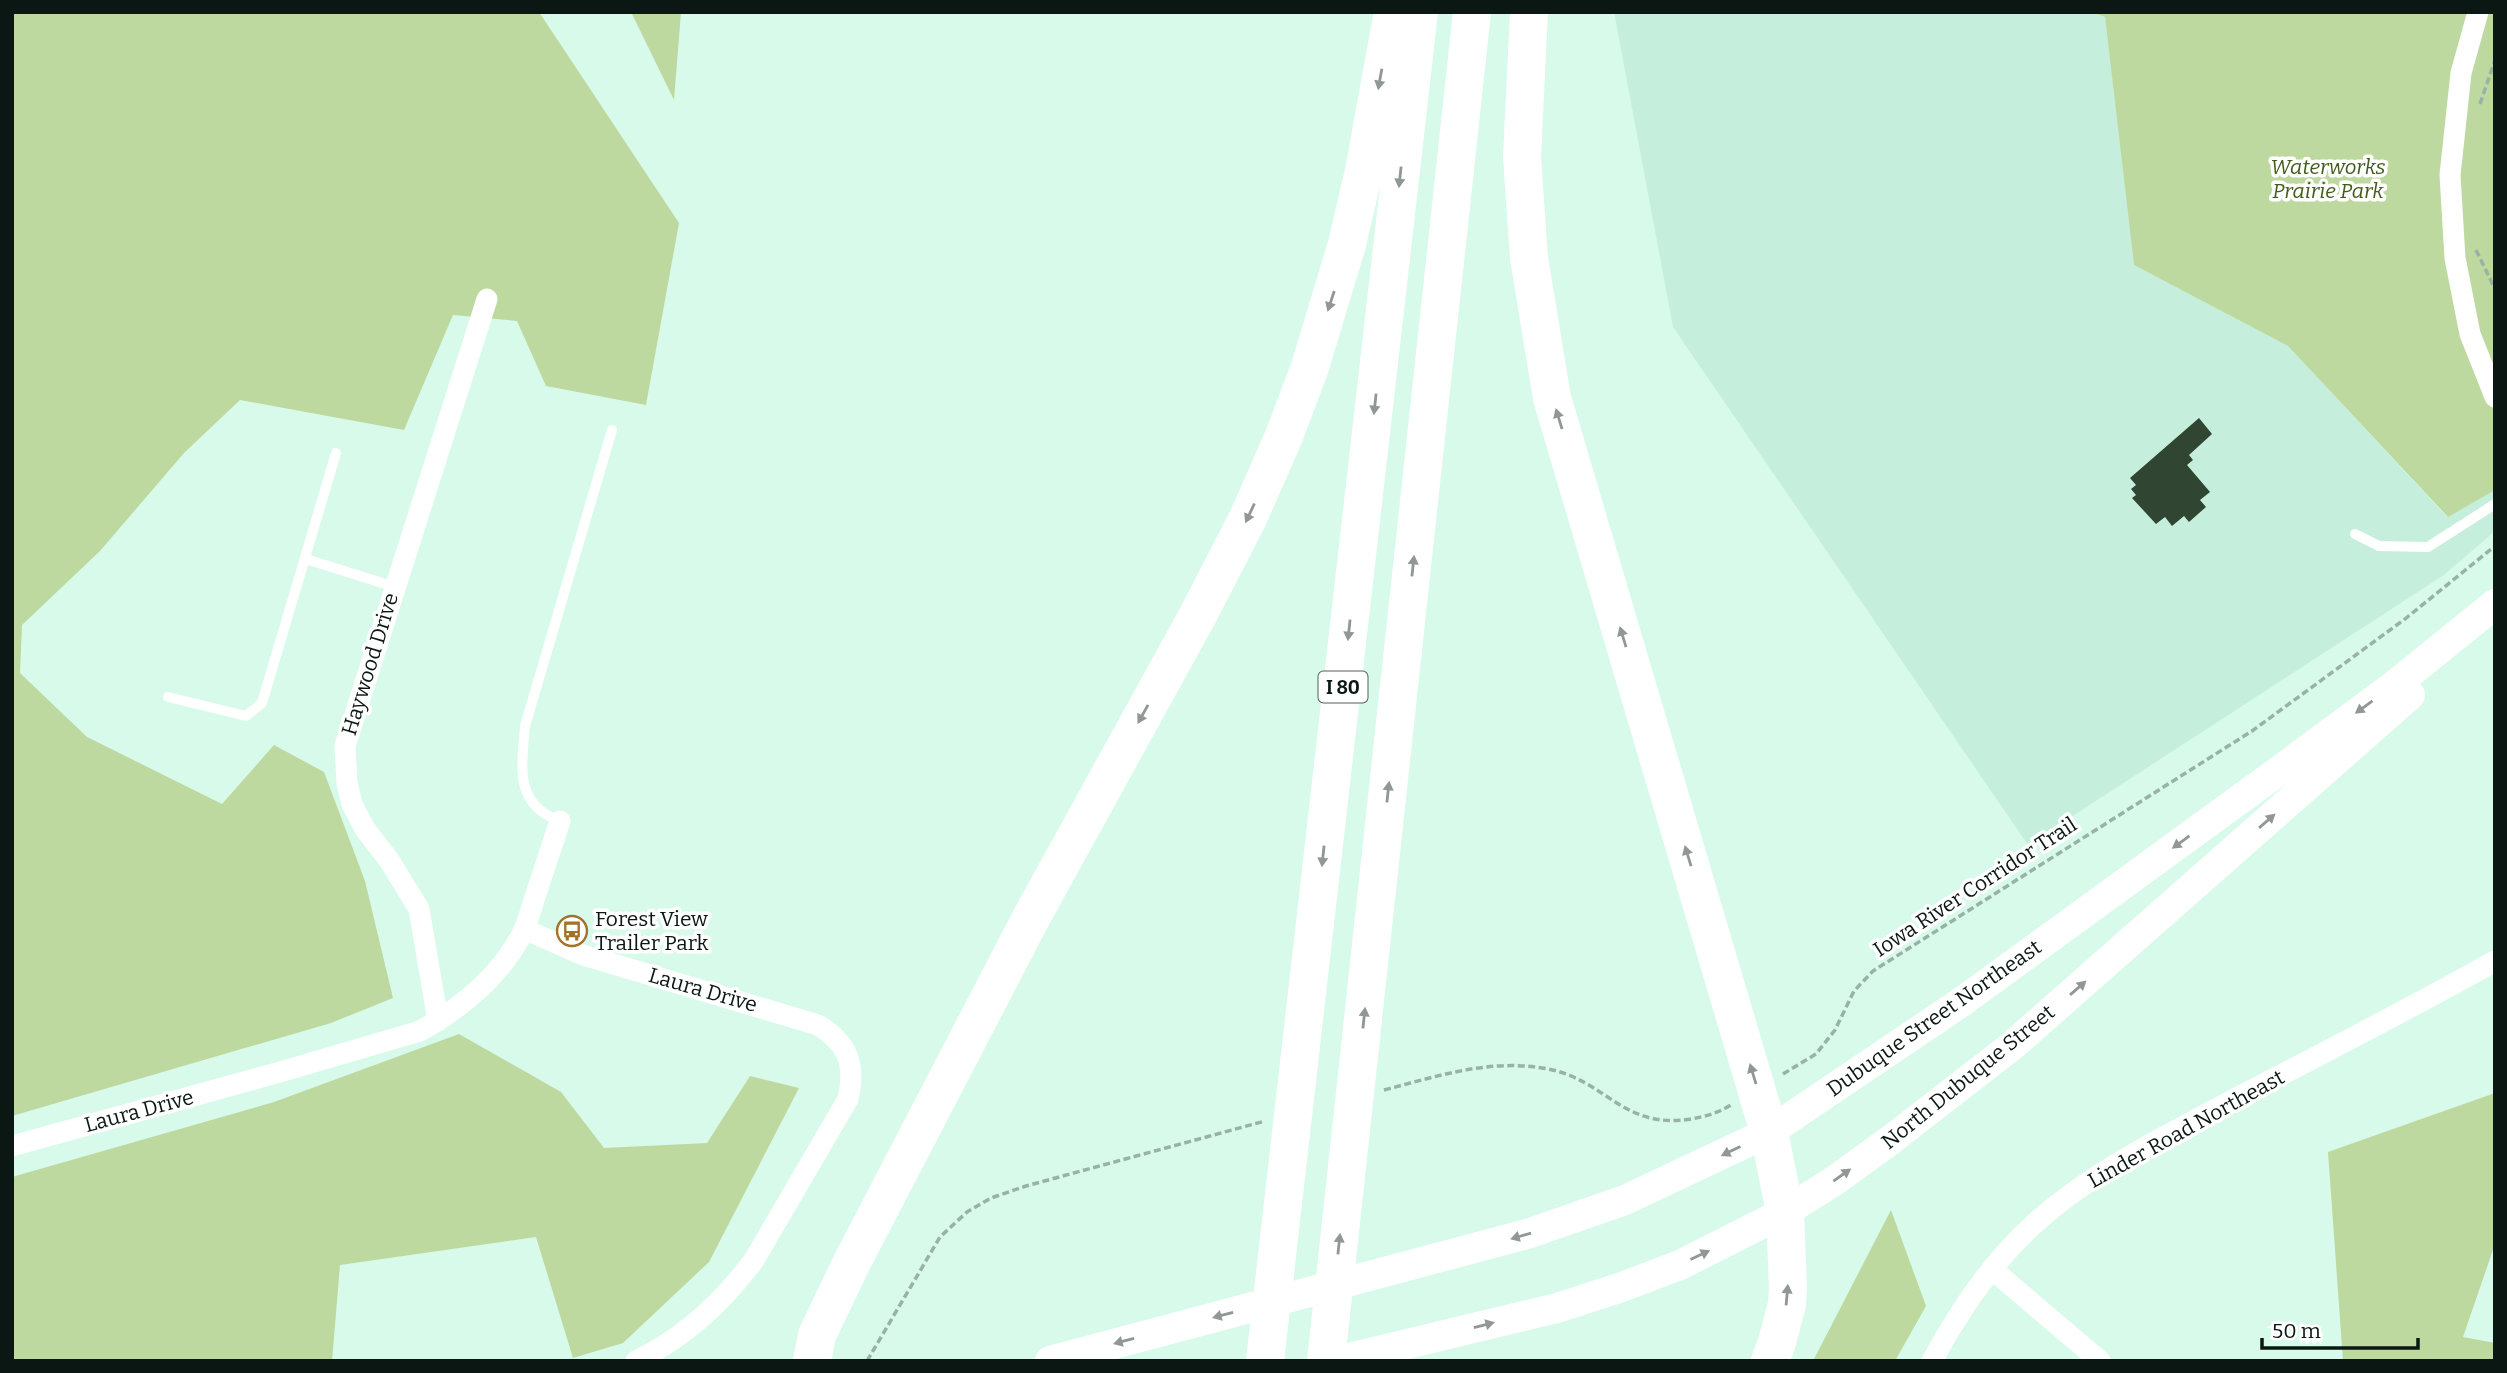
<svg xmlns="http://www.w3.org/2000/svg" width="2507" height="1373" font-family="Bitter,serif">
<rect width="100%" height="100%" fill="#d8faea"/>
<path fill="#c5efdc" d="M1614 12H2091L2105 17 2134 265 2288 346 2447 517 2495 490V531L2444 575 2028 845 1673 327Z"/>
<path fill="#bdd99f" d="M12 12H539L679 223 646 405 546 386 517 321 453 315 404 430 240 400 184 453 100 551 22 625 20 673 87 737 222 804 274 745 324 772 365 881 393 998 331 1023 12 1116Z
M631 12H681L674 100Z
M2091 12H2495V490L2448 517 2288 346 2134 265 2105 17Z
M459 1034 561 1092 604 1148 707 1143 750 1076 799 1088 709 1262 623 1343 573 1358 536 1237 340 1265 332 1361H12V1177L274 1102Z
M2495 1093V1244L2463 1337 2495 1343V1361H2343L2328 1152Z
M1891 1210 1926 1306 1895 1361H1813Z"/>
<path fill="#314533" d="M2199 418 2212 434 2189 455 2193 460 2187 465 2210 492 2200 500 2206 507 2189 522 2184 516 2172 526 2165 517 2156 524 2132 498 2136 495 2131 489 2136 485 2130 478Z"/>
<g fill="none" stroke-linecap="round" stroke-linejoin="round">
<path stroke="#98b3a6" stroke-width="3.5" stroke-dasharray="7 3.5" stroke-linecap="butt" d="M2480 104 2495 60
M2476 250 2495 289
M1783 1074 1816 1054 1835 1030 1854 991 1873 971 2252 731 2405 619 2495 546
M1384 1090C1438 1076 1491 1058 1548 1069 1606 1080 1623 1130 1691 1119 1707 1116 1718 1113 1731 1105
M867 1361 940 1237 967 1212 991 1198 1026 1186 1265 1121"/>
<path stroke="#fff" stroke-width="10" d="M2355 534 2379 546 2428 547 2495 504
M306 559 395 587
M168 697 246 716 262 703 336 453
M560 821C554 818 545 815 540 810 515 790 523 754 525 726L612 430"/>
<path stroke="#fff" stroke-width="21" d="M2478 12 2461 73 2450 175 2455 258 2470 334 2495 397
M524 929 583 955 818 1025C848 1043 856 1065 848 1099L754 1260C722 1303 684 1338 636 1361
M438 1021 419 909 389 860 365 829 352 804 347 783 345 746 487 299
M12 1146 280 1072 420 1031C463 1007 502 975 524 930 529 919 532 905 536 894 544 869 552 845 560 821
M1993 1270 2100 1361
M1932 1361C1959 1311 1991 1263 2033 1225 2091 1172 2162 1138 2231 1101 2319 1055 2408 1010 2495 961"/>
<path stroke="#fff" stroke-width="30" d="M1050 1361 1527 1234 1625 1200 1769 1132 1963 1001 2291 762 2396 684 2495 604
M1336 1361 1557 1308 1619 1288 1680 1265 1785 1212 1837 1179 1892 1139 2013 1045 2410 695"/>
<path stroke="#fff" stroke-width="38" d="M1529 12 1522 157 1529 258 1552 398 1769 1132 1785 1212 1788 1288 1787 1304 1777 1342 1770 1361
M812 1361 817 1335 851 1264 1031 918 1198 615 1248 518 1284 436 1310 367 1347 244 1364 171 1393 12
M1265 1361 1419 12
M1326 1361 1472 12"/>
</g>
<defs><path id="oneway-solid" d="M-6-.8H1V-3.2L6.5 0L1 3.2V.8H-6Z" transform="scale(1.75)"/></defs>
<g fill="#919794">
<use href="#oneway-solid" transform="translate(1380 79) rotate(100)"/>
<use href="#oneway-solid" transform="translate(1400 177) rotate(96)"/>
<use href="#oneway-solid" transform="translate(1331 301) rotate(108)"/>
<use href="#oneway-solid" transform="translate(1375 404) rotate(96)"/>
<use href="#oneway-solid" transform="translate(1559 419) rotate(-107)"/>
<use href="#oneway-solid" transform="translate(1250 513) rotate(115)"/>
<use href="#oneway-solid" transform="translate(1413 566) rotate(-84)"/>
<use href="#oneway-solid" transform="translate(1349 630) rotate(96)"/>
<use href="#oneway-solid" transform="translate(1623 637) rotate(-107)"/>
<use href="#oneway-solid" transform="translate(2364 707) rotate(144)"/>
<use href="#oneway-solid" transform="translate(1143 714) rotate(119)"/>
<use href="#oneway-solid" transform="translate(1388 792) rotate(-84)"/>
<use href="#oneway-solid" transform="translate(2267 821) rotate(-41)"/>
<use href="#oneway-solid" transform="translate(2181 842) rotate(144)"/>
<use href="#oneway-solid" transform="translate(1323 856) rotate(96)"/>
<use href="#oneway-solid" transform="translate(1688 856) rotate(-107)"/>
<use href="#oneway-solid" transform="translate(2078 988) rotate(-41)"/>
<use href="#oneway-solid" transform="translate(1364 1018) rotate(-84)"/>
<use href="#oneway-solid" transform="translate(1753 1074) rotate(-107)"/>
<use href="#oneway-solid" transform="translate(1731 1151) rotate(154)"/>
<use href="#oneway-solid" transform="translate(1842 1175) rotate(-35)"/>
<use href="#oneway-solid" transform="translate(1521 1236) rotate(164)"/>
<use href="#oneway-solid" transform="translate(1339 1244) rotate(-84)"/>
<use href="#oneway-solid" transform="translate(1700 1255) rotate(-25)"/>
<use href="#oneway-solid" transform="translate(1787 1295) rotate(-85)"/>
<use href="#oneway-solid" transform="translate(1223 1315) rotate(165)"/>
<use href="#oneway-solid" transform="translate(1484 1325) rotate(-14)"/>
<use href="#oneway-solid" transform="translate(1124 1341) rotate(165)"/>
</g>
<defs>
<g id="bus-ring" transform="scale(1.575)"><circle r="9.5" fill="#fff" stroke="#a37127" stroke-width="1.5"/><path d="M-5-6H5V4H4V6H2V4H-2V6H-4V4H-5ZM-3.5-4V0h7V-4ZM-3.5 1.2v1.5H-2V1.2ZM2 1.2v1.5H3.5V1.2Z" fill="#a37127"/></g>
</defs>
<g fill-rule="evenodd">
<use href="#bus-ring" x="572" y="931"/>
</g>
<g text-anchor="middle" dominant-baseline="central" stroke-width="7" stroke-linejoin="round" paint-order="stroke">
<rect fill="#fff" stroke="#545d59" stroke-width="2" x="1318.5" y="671.5" width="49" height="31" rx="5"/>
<g font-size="19" font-weight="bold" fill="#0b1712">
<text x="1343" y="687">I 80</text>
</g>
<g font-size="21" font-style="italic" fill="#425c1c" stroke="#fff">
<text x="2328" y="167">Waterworks<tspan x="2328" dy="24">Prairie Park</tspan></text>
</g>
<g font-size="21" fill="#0b1712" stroke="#fff">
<text transform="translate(370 664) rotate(-73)">Haywood Drive</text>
<text transform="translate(1975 887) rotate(-33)">Iowa River Corridor Trail</text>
<text transform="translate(703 990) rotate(16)">Laura Drive</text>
<text transform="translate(1934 1018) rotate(-35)">Dubuque Street Northeast</text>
<text transform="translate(1968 1077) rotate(-39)">North Dubuque Street</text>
<text transform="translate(139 1111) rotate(-15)">Laura Drive</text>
<text transform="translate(2186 1129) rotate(-29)">Linder Road Northeast</text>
</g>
<g font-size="21" fill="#0b1712" stroke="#fff" text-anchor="start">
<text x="595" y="919">Forest View<tspan x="595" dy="24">Trailer Park</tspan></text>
</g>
</g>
<rect width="2507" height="1373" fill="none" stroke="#0b1712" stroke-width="28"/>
<path d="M2262 1338v10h156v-10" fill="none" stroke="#0b1712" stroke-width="3.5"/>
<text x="2272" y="1338" font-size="21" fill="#0b1712" stroke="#ffffff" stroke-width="5" paint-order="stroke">50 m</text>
</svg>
